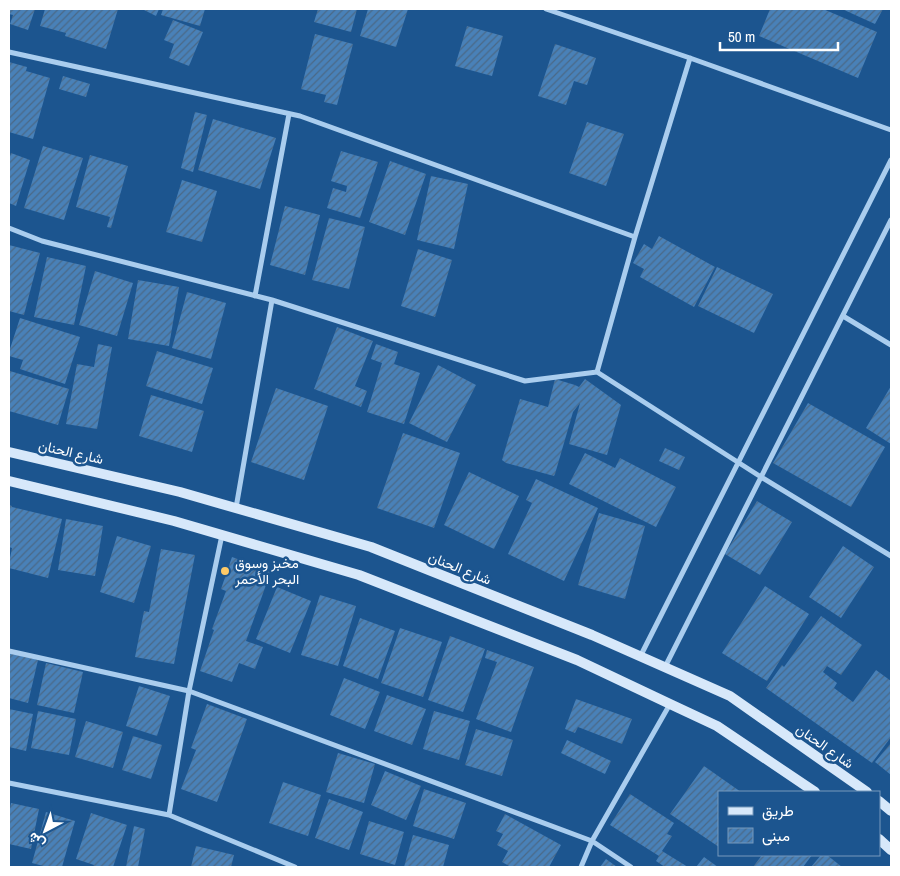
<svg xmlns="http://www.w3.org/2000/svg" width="900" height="876" font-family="'Archivo Narrow',Vazirmatn,sans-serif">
<defs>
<pattern id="building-hatch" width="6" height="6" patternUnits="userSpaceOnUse" patternTransform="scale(1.25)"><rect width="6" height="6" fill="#4981b8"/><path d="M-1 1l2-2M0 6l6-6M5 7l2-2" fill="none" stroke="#4a6987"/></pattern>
</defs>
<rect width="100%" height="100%" fill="#1c558f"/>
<path fill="url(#building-hatch)" d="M9 9H35L28 30 10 24 13 15 9 14Z
M45 9H118L106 49 65 36 66 33 40 26Z
M145 9H159L156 16 144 10Z
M163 9H205L200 26 161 15Z
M318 9H357L351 32 314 22Z
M368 9H408L396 47 360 36Z
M770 9H823L877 32 858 78 759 36Z
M842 9H883L875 24Z
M173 20 203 32 189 66 169 58 174 44 164 40Z
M467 26 503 36 492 76 455 66Z
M315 34 353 44 337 105 324 102 326 95 301 89Z
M555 44 596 58 587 85 574 81 566 105 538 96Z
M9 62 27 67 26 71 50 78 33 139 9 132Z
M63 76 90 84 86 97 59 89Z
M195 112 207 115 193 172 181 168Z
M213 119 276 138 260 189 198 170Z
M587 122 624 134 606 186 569 173Z
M43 146 83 158 64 220 24 208Z
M341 151 378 162 360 218 327 208 333 188 346 192 347 186 331 181Z
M11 153 30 160 16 206 9 203V159Z
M90 155 128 166 111 228 107 227 110 217 76 207Z
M390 161 426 174 405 235 369 222Z
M431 176 468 184 454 249 417 240Z
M182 180 217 191 202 242 166 232Z
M285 206 320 215 305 275 270 265Z
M329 218 365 227 349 289 312 280Z
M659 236 715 267 694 307 640 277 644 269 633 263 644 244 652 249Z
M9 245 40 253 24 315 9 311Z
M418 249 452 260 435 317 401 306Z
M47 257 86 266 74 325 34 317Z
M717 267 773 294 754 333 698 306Z
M95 271 133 283 117 336 79 325Z
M138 280 179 287 169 346 128 339Z
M187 292 226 303 211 359 172 348Z
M20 318 80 337 65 384 20 369 23 360 9 356V352Z
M337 327 373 341 355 386 367 391 361 407 314 389Z
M98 344 112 347 97 429 66 424 77 364 94 367Z
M376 344 398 352 394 364 420 373 404 424 367 412 382 363 371 359Z
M157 351 213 368 202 404 146 386Z
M438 365 476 385 447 442 409 423Z
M10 371 69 389 58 425 9 411V377Z
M555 379 575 385 579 387 585 379 621 405 607 455 569 444 580 403 573 412 555 474 554 476 506 463 502 460 520 399 548 407Z
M891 386V444L866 428Z
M276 388 328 406 304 480 251 462Z
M151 395 204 411 192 452 139 436Z
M808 403 885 447 851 507 773 463Z
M403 433 460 453 434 528 377 508Z
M665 448 685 457 679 470 659 461Z
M585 453 615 468 620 458 676 487 656 527 569 484Z
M469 472 519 496 494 549 444 525Z
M536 479 598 508 564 581 508 554 532 503 526 500Z
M757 501 792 522 760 575 725 554Z
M9 505 12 506V507L62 519 48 578 9 568V563L12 548 9 547Z
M599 513 645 526 625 599 578 585Z
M66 519 103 526 95 576 58 570Z
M117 536 151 546 134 603 100 592Z
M843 546 874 567 841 618 809 597Z
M161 549 195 555 174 664 135 657 144 611 149 612Z
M232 557 271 571 246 641 263 647 255 669 239 663 232 682 200 671 214 630 212 629 226 591 221 589Z
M765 586 809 614 767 681 722 653Z
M277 587 311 601 290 653 256 639Z
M320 595 356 606 338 666 301 655Z
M821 616 862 645 841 675 827 666 823 672 837 683 834 688 853 702 876 670 891 681V737L872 763 766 688 782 665 784 667Z
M360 618 395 631 378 679 343 666Z
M400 628 442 642 423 697 381 683Z
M450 636 485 649 463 712 428 700Z
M487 650 534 667 511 732 476 719 497 662 485 658Z
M9 652 38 660 28 703 9 698Z
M46 663 83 672 74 713 37 705Z
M344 678 380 692 365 729 330 715Z
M139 686 170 696 157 736 126 726Z
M387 695 426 709 412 745 374 731Z
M576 699 632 719 622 744 578 727 575 733 565 729Z
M207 704 247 719 217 802 181 789 196 750 191 748Z
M9 709 33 714 26 751 9 747Z
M38 711 76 719 69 755 31 748Z
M434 711 470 721 459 760 423 749Z
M86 721 123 732 113 768 75 757Z
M476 729 513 740 502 776 465 765Z
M133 736 162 745 151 779 122 770Z
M567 740 611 761 605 774 561 753Z
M891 743V775L875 762Z
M338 753 375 764 364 803 326 792Z
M704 766 741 792H719V847L670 814Z
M385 771 421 786 406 820 371 805Z
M283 782 321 795 308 836 269 823Z
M424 789 466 803 454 839 413 826Z
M630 794 674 823 667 834 672 836 662 851 688 867H665L656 861 659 856 610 825Z
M329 799 363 812 349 850 315 838Z
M11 803 39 809 31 849 9 844V814Z
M46 812 75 821 62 867H47L32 863Z
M91 813 127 825 113 867H93L94 865 76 859Z
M505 814 561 845 549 867H511L502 862 508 851 497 845 503 834 496 831Z
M369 821 404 832 395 865 360 854Z
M134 826 145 829 138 867H126Z
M413 835 449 845 443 867H404Z
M196 846 234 855 231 867H191Z
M762 855H812L803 867H753Z
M821 855H827L842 867H811Z
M704 857 718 867H696Z
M606 859 617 867H600Z"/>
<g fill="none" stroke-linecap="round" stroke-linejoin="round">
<path stroke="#aacdee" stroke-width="5" d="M546 9 690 58 891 130
M9 52 300 116 635 237
M9 228 42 241 272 300 525 381 597 372 761 477 891 556
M255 296 289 114
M843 316 891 345
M597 372 635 237 690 58
M236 508 272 300
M9 651 189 691 592 841 631 867
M640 657 891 160
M665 667 891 220
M9 783 169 815 295 867
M169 815 189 691 222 535
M581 867 592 841 670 704"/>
<path stroke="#d7e8fa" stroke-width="10" d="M9 452 180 492 371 547 592 635 730 696 867 792
M9 481 174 521 359 575 577 660 670 704 717 726 815 792
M879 801 891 811
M879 839 891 850"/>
</g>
<circle fill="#feca67" stroke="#1c558f" stroke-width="2" cx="225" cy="571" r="5"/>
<g text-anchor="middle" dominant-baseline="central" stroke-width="5" stroke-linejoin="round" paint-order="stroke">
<g font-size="14" fill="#fff" stroke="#1c558f">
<text transform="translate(71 452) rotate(13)">شارع الحنان</text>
<text transform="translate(460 568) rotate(22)">شارع الحنان</text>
<text transform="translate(825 746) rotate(35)">شارع الحنان</text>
</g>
<g font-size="14" fill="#fff" stroke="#1c558f" text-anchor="start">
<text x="235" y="563">مخبز وسوق<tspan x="235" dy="16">البحر الأحمر</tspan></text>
</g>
</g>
<rect width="900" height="876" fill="none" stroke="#ffffff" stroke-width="20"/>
<rect x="718" y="791" width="162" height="65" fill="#1c558f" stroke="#7799bc"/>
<rect x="728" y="807" width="25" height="8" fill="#d7e8fa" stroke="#7799bc"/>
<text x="762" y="816" font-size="15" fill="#ffffff">طريق</text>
<rect x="728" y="828" width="25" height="15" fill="url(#building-hatch)" stroke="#7799bc"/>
<text x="762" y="841" font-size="15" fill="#ffffff">مبنى</text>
<g transform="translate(45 831) rotate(221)" stroke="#1c558f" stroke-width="4" paint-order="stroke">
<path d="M0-4L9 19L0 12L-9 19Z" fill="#ffffff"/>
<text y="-8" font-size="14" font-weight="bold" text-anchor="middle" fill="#ffffff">ش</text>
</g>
<path d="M720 42v8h118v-8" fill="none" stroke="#ffffff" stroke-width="2.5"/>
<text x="728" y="42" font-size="15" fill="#ffffff" stroke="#1c558f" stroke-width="4" paint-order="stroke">50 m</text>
</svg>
